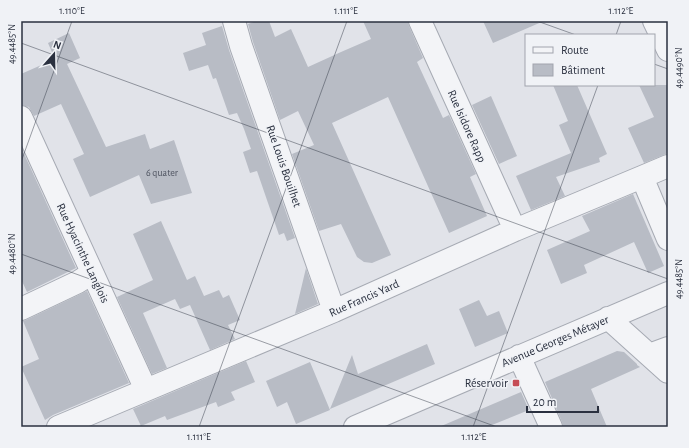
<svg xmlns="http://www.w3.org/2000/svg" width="689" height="448" font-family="'Alegreya Sans',sans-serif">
<rect width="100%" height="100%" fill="#e1e3e9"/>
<path fill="#b8bcc5" d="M257 21H269L275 37 291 29 308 67 341 52 371 39 363 21H408L409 26 423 58 417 62 443 118 449 115 476 174 470 177 487 216 449 233 388 97 332 123 391 255 372 263 364 262 357 257 341 224 319 231 292 154 314 145 298 111 280 120 253 42 248 24Z
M483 21H544L493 43Z
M222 26 229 50 295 238 287 241 284 233 279 235 257 171 250 173 243 152 251 149 244 129 237 113 229 115 216 78 213 79 208 65 189 71 183 53 206 45 202 33Z
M69 33 80 58 67 64 106 147 145 134 150 149 174 140 192 193 151 204 139 175 90 197 73 159 84 154 61 104 34 116 29 107 21 105V74L55 59 48 43Z
M553 85H577L607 154 599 158 600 162 556 177 565 196 531 210 516 176 571 153 559 125 568 121Z
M639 85H668V153L644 163 628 128 654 117Z
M491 96 517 156 499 164 472 105Z
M21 147 76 268 27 292 21 279Z
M633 194 664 266 648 273 634 242 584 265 587 273 561 284 547 250 590 231 582 216Z
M161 221 187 280 195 276 204 296 219 290 223 298 229 295 240 320 228 325 235 339 210 350 190 305 180 309 175 299 143 313 167 368 152 374 117 297 153 280 133 234Z
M306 268 318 304 295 314Z
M87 291 129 383 53 415 45 420 21 367 39 359 23 321 26 320Z
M479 300 487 316 499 311 508 333 475 347 459 309Z
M427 344 435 364 330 409 352 355 358 374Z
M617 351 624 352 637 364V365L640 367 591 389 607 427H563L562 422 545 382Z
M246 361 255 382 231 392 235 400 218 407 216 402 167 420 165 416 141 426 133 409Z
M310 362 330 410 296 424 287 402 277 407 266 381Z
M521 392 529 410 487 427H439Z"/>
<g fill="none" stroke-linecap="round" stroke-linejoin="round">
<g stroke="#a6aab3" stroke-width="24">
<path id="minor" d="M234 21 241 46 334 311
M420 21 515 230
M654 21 668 50
M21 117 146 390
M642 177 668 239
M21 309 78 282 92 273
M608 318 668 372
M649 355 668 348
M519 356 551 427
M58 427 334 311 515 230 642 177 668 166
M355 427 668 293"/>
</g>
<use href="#minor" stroke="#f3f4f7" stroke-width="22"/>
</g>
<path fill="none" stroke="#2a303f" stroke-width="1" stroke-opacity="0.45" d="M537 21 576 35M616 35 621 21M21 43 668 279M654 64 668 69M21 162 72 21M21 254 497 427M199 427 347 21M473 427 598 85"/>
<rect fill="#c64d56" stroke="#f0f2f6" stroke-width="1.5" x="512" y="379" width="8" height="8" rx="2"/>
<g text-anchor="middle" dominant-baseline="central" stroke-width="3" stroke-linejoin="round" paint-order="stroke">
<g font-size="10" fill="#4e5360">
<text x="162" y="173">6 quater</text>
</g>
<g font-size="12" fill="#2a303f" stroke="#f0f2f6">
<text transform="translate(467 126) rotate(66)">Rue Isidore Rapp</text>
<text transform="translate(284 166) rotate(71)">Rue Louis Bouilhet</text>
<text transform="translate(83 253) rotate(65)">Rue Hyacinthe Langlois</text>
<text transform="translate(364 298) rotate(-24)">Rue Francis Yard</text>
<text transform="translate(555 341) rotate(-23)">Avenue Georges Métayer</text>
</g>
<g font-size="12" fill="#2a303f" stroke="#f0f2f6" text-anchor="end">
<text x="508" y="383">Réservoir</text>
</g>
</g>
<rect width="689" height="448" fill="none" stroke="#f0f2f6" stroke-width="44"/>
<rect x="525" y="34" width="130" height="52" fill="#f0f2f6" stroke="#a1a4ad"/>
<rect x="533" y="47" width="20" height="6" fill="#f3f4f7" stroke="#a1a4ad"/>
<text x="561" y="54" font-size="12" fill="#2a303f">Route</text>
<rect x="533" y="64" width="20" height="12" fill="#b8bcc5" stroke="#a1a4ad"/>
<text x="561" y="74" font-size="12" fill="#2a303f">Bâtiment</text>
<g transform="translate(54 54) rotate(20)" stroke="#f0f2f6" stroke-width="3" paint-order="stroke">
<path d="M0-3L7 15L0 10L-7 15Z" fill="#2a303f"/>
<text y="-6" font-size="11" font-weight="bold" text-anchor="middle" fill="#2a303f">N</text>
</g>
<path d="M527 406v6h71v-6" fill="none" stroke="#2a303f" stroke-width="2"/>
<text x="533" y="406" font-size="12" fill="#2a303f" stroke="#f0f2f6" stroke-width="3" paint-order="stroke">20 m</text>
<rect x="22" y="22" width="645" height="404" fill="none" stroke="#2a303f" stroke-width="1.5"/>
<g font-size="10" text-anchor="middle" fill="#2a303f">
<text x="72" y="14">1.110°E</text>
<text x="346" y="14">1.111°E</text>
<text x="621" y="14">1.112°E</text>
<text transform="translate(11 44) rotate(-90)" y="4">49.4485°N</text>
<text transform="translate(678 68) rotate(-90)" y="4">49.4490°N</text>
<text transform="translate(11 254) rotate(-90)" y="4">49.4480°N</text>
<text transform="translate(678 279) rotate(-90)" y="4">49.4485°N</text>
<text x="199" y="440">1.111°E</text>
<text x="474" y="440">1.112°E</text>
</g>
</svg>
